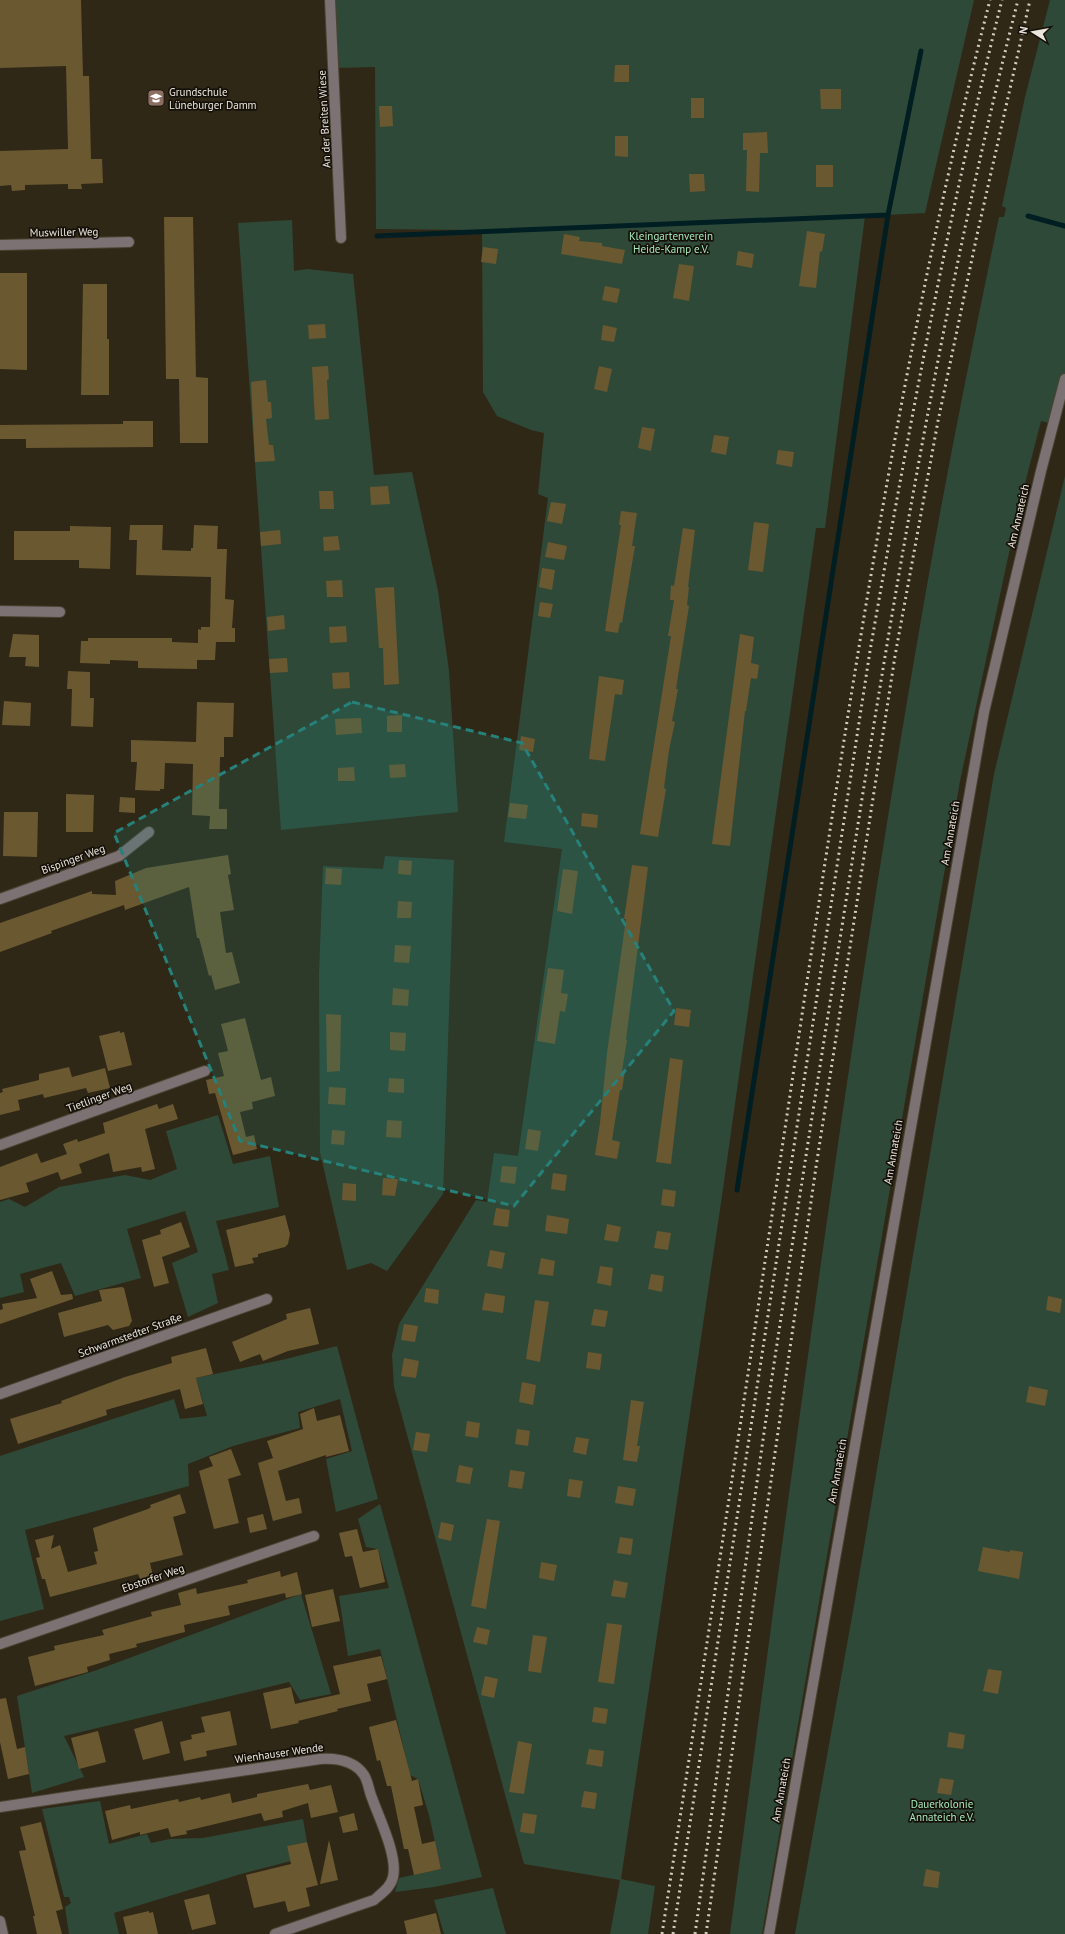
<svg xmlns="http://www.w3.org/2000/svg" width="1065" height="1934" font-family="'PT Sans',sans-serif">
<rect width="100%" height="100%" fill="#302817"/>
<path fill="#2f4938" d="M330 0H974L925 213 865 216 825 528H816L723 1189 621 1879 655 1886 648 1934H610L620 1880 524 1864 394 1387 392 1355 399 1324 476 1200 487 1202 494 1153 518 1156 562 849 504 842 548 498 538 494 544 433 531 430 497 416 483 392 482 230 376 229 375 67 333 68Z
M1050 0H1065V390L1054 424 1041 421 1018 511 960 781 762 1934H730C789 1495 845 1056 921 620 944 485 971 351 999 217H1004L1006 208 1002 206 1025 97Z
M292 220 294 271 307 269 353 274 374 475 412 472 438 591 449 671 458 812 281 830 238 223Z
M1065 476V1934H795L855 1600 994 774Z
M385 856 454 860 443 1194 387 1271 371 1263 347 1270 320 1152 319 975 323 866 383 869Z
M218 1115 233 1164 270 1156 279 1207 216 1221 229 1270 212 1274 218 1303 188 1317 172 1263 198 1252 185 1211 127 1229 141 1278 75 1296 61 1263 20 1274 24 1292 0 1298V1202L9 1199 25 1207 59 1187 125 1175 150 1180 177 1169 166 1131Z
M337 1346 378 1499 336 1512 326 1459 352 1451 340 1399 298 1412 300 1428 233 1446 188 1464 189 1486 25 1530 44 1609 0 1621V1456L174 1399 180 1419 207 1416 196 1378 286 1359Z
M380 1504 482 1877 434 1887 395 1892 399 1878 441 1869 429 1815 418 1779 410 1775 380 1649 348 1656 339 1596 389 1588 378 1549 366 1547 358 1519Z
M301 1594 331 1694 300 1700 289 1682 64 1736 84 1777 32 1793 17 1696 97 1670Z
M100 1801 109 1844 147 1834 151 1843 170 1839 203 1838 303 1819 307 1842 287 1846 291 1861 241 1874 114 1913 119 1934H69L65 1907 71 1903 69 1897H64L42 1809Z
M493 1888 506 1934H444L434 1900Z"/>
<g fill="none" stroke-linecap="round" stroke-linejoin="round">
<path stroke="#011f22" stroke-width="5" d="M1028 216 1065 226
M377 236 888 215
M737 1190 888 215 921 51"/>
</g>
<path fill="#6a5831" d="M0 0H81L83 76H89L91 159H102L103 183 81 184 82 189H68V184L25 185V190L12 191 11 185 0 186V151L68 149 66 66 0 68Z
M615 65H629V82H614Z
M820 89H841V109H821Z
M691 98H704V118H691Z
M379 106H392L393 126 380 127Z
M767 132 768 153H760L759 192 746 191 747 150H743V133Z
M615 136H628V157L615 156Z
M816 165H833V187H816Z
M689 174H704L705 191 690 192Z
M164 217H193L196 377 208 378V443H180L179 379H166Z
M807 231 825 234 822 252 820 251 816 288 799 286Z
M564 234 580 237 579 241 602 243V246L625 250 622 264 561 254Z
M483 247 498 249 496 264 481 262Z
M738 251 754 254 752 268 736 265Z
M679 264 694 266 689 301 673 298Z
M0 273H27V370L0 369Z
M83 284H107V339H109V395H81Z
M605 286 620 289 617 303 602 300Z
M325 324 326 338 309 339 308 325Z
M603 325 617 328 614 342 601 340Z
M328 366 329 379 327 380 329 419 315 420 312 367Z
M599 366 612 369 607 392 594 389Z
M266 380 268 402H271L272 418 266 419 269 445H273L275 461 255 462 251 382Z
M123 421H153V447L26 448V439H0V425L123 424Z
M642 427 655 429 651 451 638 448Z
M714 435 729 437 726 455 711 452Z
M778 450 794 452 792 467 776 464Z
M388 486 390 504 371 505 370 487Z
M319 491H333L334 509H320Z
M551 502 566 504 562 524 547 521Z
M621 511 637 513 632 546H635L622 623 620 622 618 633 605 631 621 525H619Z
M754 522 769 524 763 572 748 570Z
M130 525H163L162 550 191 551V548H193L194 525 218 526 217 549H227L225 599 234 600 232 628H235V642H216L215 660H197V669L138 668V661L110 660V664L80 663 81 641H88V638H172V642L198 643V629L201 630V627H210L211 577 136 575 137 540H129Z
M70 526 111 527 110 569 79 568V560H14V531H70Z
M683 528 695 530 688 587H689L687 605 689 606 676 689H678L672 721 675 722 669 750 664 788 666 789 658 837 640 834 671 636H668L674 600H670L671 585 674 586Z
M280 530 281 544 261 546 260 532Z
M338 536 340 550 324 551 323 537Z
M548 542 567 546 564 560 545 557Z
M542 568 555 570 552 590 539 587Z
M342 580 343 597H327L326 581Z
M394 587 399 684 384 685 383 648H379L375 588Z
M540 602 553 604 550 618 538 616Z
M284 615 285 629 268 631 267 617Z
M346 626 347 642 330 643 329 627Z
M13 634 39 635V667L25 666 26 657H9Z
M740 634 754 637 751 663 759 665 757 679 751 678 746 711H745L730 846 712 844Z
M287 658 288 672 270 673 269 659Z
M68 671 90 672V698H94L93 727 71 726 72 689H67Z
M349 672 350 688 333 689 332 673Z
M599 676 624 680 622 695 615 694 605 761 589 759Z
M4 701 31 703 30 726 2 725Z
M197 702 234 703 233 737H224V757H220L219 809H227V829H209L210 816 192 815 193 764 165 763 164 789H160V791L135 790 137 762H131V740L196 742Z
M402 715V732H387V716Z
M361 718 362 733 336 735 335 719Z
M521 736 535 739 533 752 519 750Z
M405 764 406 777 390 778 389 765Z
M354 767 355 781H338V768Z
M66 794 94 795 93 832H66Z
M120 797 135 798V813L119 812Z
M510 803 528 805 526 819 508 817Z
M4 812H38L37 857 3 856Z
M582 813 598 815 597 828 581 826Z
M228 855 231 874 228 875 234 910 220 912 226 953 232 952 240 983 215 990 211 975 209 976 199 938H197L189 887 125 910 124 905 51 931 52 933 0 952V923L92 891V894L116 895 115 881 146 868Z
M399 860 412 861 411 875 398 874Z
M632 865 648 867 626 1040H627L622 1071H625L622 1090H620L612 1140 620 1142 617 1159 595 1155 600 1123 607 1053 626 919H624Z
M326 868 342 869 341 885 325 884Z
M563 869 578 871 572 914 557 911Z
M398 901 412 902 411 918H397Z
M395 945 411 946 409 963 394 962Z
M548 968 564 970 561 993 568 994 565 1012 560 1011 555 1044 537 1041Z
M393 988 409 990 408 1006 392 1005Z
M676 1008 691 1010 689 1027 674 1025Z
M326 1014 341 1015 340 1071 327 1072Z
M245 1018 261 1080 271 1077 275 1096 252 1102 253 1109 240 1112 246 1137 254 1135 257 1149 233 1155 215 1093 209 1094 206 1080 224 1076 218 1053 228 1051 221 1024Z
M120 1031V1033L124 1032 132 1065 108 1071 99 1036Z
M390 1032 406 1033 405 1051 390 1050Z
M670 1058 683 1060 671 1164 656 1162Z
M69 1067 72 1077 105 1068 110 1088 88 1093 86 1088 44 1098 43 1094 18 1100 20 1110 0 1115V1093L3 1092 2 1089 39 1080V1074Z
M389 1078 404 1079V1093L388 1092Z
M329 1087 346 1088 345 1105 328 1104Z
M157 1104 159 1109 173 1104 178 1119 145 1129 155 1169 142 1172 141 1167 113 1172 109 1153 79 1164 82 1173 61 1180 58 1172 26 1183 29 1192 0 1200V1167L37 1153 41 1163 67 1154 63 1144 77 1139 78 1142 105 1133 103 1123Z
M387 1120 402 1121 401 1138 386 1137Z
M528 1129 541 1131 538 1151 525 1149Z
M332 1130 345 1131 344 1145 331 1144Z
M502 1166 517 1167 515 1184 500 1182Z
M553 1173 567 1175 565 1191 551 1189Z
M383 1178 398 1179 395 1196 382 1195Z
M343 1183 356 1184V1201L342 1200Z
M663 1189 676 1191 674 1207 661 1205Z
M496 1208 510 1210 508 1227 493 1225Z
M285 1215 290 1234 288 1244 285 1247 258 1254V1257L252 1258 254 1263 235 1267 226 1230Z
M547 1215 569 1219 567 1234 545 1231Z
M181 1222 190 1247 162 1257 169 1283 154 1287 142 1240 161 1234 160 1230Z
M607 1224 621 1227 618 1242 604 1240Z
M657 1231 671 1233 668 1250 654 1248Z
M490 1250 505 1253 502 1269 487 1266Z
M541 1258 555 1261 553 1276 538 1274Z
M600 1266 613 1268 611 1286 597 1283Z
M52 1271 61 1295 72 1294 73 1299 0 1324V1310L3 1309 2 1304 37 1298 30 1279Z
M651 1274 664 1276 662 1292 648 1289Z
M122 1287 124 1288 132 1321 129 1326 113 1330 108 1325 64 1337 58 1313 102 1301 99 1290Z
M426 1288 439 1290 438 1304 424 1302Z
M485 1293 505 1296 503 1313 482 1310Z
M1048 1296 1062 1299 1060 1313 1046 1310Z
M535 1300 549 1302 540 1362 526 1359Z
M310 1308 319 1344 288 1351 263 1361 260 1354 240 1362 232 1342 287 1319 286 1314Z
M594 1309 608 1311 605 1327 591 1325Z
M404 1324 418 1326 415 1342 401 1340Z
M206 1348 213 1374 196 1378 203 1404 185 1409 180 1389 106 1410 107 1415 18 1444 10 1419 62 1403 61 1401 125 1377 172 1363 171 1357Z
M588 1352 602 1354 600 1370 586 1368Z
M404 1358 419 1361 416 1378 401 1376Z
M522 1382 536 1385 533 1405 519 1402Z
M1029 1386 1048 1390 1045 1406 1026 1402Z
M631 1400 644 1402 637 1446H640L637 1462 623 1460Z
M314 1408 317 1421 340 1415 349 1451 326 1457V1455L278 1471 286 1501 299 1498 302 1513 273 1521 258 1463 273 1458 267 1441 303 1429 300 1414Z
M467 1421 480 1423 478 1438 465 1436Z
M517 1429 530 1431 528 1446 515 1444Z
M416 1432 430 1434 427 1452 413 1450Z
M576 1437 589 1439 586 1455 573 1452Z
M231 1449 241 1475 228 1479 239 1523 214 1529 199 1471 213 1466 209 1457Z
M459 1465 473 1468 470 1484 456 1482Z
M510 1470 525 1472 522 1489 508 1487Z
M569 1479 583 1481 580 1498 567 1496Z
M618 1486 636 1489 633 1506 615 1503Z
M180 1494 186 1513 173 1517 183 1555 150 1563 153 1576 140 1579 138 1574 50 1597 45 1579H42L36 1558 40 1557 35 1540 54 1535 51 1549 60 1545 68 1572 97 1564 94 1552 98 1551 93 1528 148 1509 151 1507 150 1505Z
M263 1514 267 1529 250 1533 247 1518Z
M487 1519 500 1521 486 1609 471 1606Z
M441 1522 454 1525 451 1541 438 1538Z
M357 1529 363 1552 378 1549 385 1582 360 1588 352 1556 345 1557 339 1533Z
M620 1537 633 1539 631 1555 617 1553Z
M983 1547 1010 1552V1550L1023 1552 1019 1579 978 1571Z
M541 1562 557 1565 554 1581 539 1578Z
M280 1571 281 1577 297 1572 302 1594 286 1598 285 1593 228 1606 230 1615 184 1625 185 1632 136 1644 137 1647 109 1654 110 1660 87 1667 88 1672 35 1686 28 1657 55 1650 54 1646 104 1635 102 1630 152 1616 151 1612 181 1605 178 1593 196 1588 197 1594 248 1583 247 1580Z
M614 1580 628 1583 625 1598 611 1596Z
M333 1589 340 1621 312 1627 305 1595Z
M607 1623 622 1625 614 1684 598 1682Z
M477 1627 490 1630 487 1645 473 1642Z
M533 1635 547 1637 541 1673 528 1671Z
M381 1656 387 1679 367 1684 371 1701 337 1709 338 1711 298 1721 299 1723 271 1729 263 1693 291 1687 295 1704 340 1694 333 1666Z
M988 1669 1002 1671 998 1694 983 1691Z
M485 1676 498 1679 494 1698 481 1695Z
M6 1698 17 1749 25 1747 29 1774 8 1779 0 1742V1699Z
M594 1707 608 1709 606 1724 592 1722Z
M230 1711 237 1745 206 1751 207 1756 184 1761 180 1742 192 1739 191 1735 205 1732 201 1717Z
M396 1720 412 1781 418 1779 423 1805 414 1807 422 1844 435 1841 441 1869 414 1875 408 1849H404L391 1786H387L380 1760 377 1761 369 1727Z
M162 1721 170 1753 143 1760 134 1729Z
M98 1731 106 1762 79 1769 71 1738Z
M949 1732 965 1735 963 1749 947 1747Z
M518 1741 532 1744 524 1794 509 1792Z
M589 1749 604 1751 602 1767 586 1764Z
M940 1778 954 1780 951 1795 937 1793Z
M308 1784 310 1790 331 1785 338 1812 311 1818 308 1803 282 1811 283 1817 264 1821 261 1813 186 1831 187 1834 171 1837 168 1828 140 1835V1832L112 1840 105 1811 130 1805 131 1809 178 1799 179 1802 200 1797 201 1800 230 1793 232 1803 257 1797V1794Z
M584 1791 597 1793 595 1809 581 1807Z
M354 1813 358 1830 343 1833 339 1817Z
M523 1813 537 1815 534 1834 520 1832Z
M41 1822 63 1909 56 1911 62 1934H37L33 1916H35L19 1851 26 1850 20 1827Z
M329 1840 338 1880 320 1884Z
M307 1842 318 1885 306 1888 310 1906 288 1912 285 1901 254 1908 246 1875 291 1864 287 1846Z
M926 1869 940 1872 938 1888 923 1886Z
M209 1894 216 1924 192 1930 184 1900Z
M149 1911V1913L153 1912 158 1934H127L123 1917Z
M436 1913 441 1934H407L404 1921Z"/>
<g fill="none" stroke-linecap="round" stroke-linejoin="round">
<g stroke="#4a4332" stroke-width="12">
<path id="minor" d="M330 0 341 238
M0 245 129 242
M0 611 60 612
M0 899 119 856 149 832
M0 1145 205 1071
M0 1394 267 1299
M0 1644 314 1536
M0 1807 320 1759C336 1758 354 1760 364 1775 368 1781 369 1791 372 1798 379 1818 398 1856 393 1877 391 1887 382 1893 374 1900L275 1934
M0 1921 3 1934
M769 1934 984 712 1041 471 1065 379"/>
</g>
<use href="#minor" stroke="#7c7173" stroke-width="10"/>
<path stroke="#d3cdc1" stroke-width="3" stroke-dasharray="2 4" stroke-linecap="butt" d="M662 1934C710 1625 757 1317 803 1008 854 670 905 331 990 0
M673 1934 870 651C908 433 948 215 1002 0
M695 1934C721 1748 745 1563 772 1377 795 1225 819 1072 843 920 891 611 941 303 1018 0
M706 1934 816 1167 895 656 938 421 977 235 1030 0"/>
</g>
<path fill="#258179" fill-opacity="0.2" stroke="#258179" stroke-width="3" stroke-dasharray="8 5" stroke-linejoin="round" d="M352 702 522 743 674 1011 514 1206 240 1141 114 833Z"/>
<defs>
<g id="school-square" transform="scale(0.9)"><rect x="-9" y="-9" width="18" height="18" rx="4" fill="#8d6e63" stroke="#15110a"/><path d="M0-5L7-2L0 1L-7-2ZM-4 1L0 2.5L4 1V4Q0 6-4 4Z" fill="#fff"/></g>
</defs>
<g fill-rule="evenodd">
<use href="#school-square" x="156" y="98"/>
</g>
<g text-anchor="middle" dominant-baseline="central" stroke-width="3.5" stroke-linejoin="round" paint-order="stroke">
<g font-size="11" fill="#ebe6db" stroke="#15110a" text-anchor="start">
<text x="169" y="92">Grundschule<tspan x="169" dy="13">Lüneburger Damm</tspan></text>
</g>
<g font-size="11" fill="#ebe6db" stroke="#15110a">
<text transform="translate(324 119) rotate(-93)">An der Breiten Wiese</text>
<text transform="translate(64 232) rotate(-1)">Muswiller Weg</text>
<text transform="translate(1018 516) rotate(-77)">Am Annateich</text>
<text transform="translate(950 833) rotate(-80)">Am Annateich</text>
<text transform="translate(73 859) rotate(-20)">Bispinger Weg</text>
<text transform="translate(99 1097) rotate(-20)">Tietlinger Weg</text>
<text transform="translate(893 1152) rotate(-80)">Am Annateich</text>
<text transform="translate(130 1335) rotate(-20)">Schwarmstedter Straße</text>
<text transform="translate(837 1471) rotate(-80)">Am Annateich</text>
<text transform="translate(153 1578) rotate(-19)">Ebstorfer Weg</text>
<text transform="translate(279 1753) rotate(-8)">Wienhauser Wende</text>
<text transform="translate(781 1790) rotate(-80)">Am Annateich</text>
</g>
<g font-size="11" fill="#a4e8bc" stroke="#15110a">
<text x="671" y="236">Kleingartenverein<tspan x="671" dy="13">Heide-Kamp e.V.</tspan></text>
<text x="942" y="1804">Dauerkolonie<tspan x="942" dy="13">Annateich e.V.</tspan></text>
</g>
</g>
<g transform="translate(1033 32) rotate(281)" stroke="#15110a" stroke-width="3" paint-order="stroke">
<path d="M0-3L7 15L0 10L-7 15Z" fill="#ebe6db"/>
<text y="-6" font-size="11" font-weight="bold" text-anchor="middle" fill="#ebe6db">N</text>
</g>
</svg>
